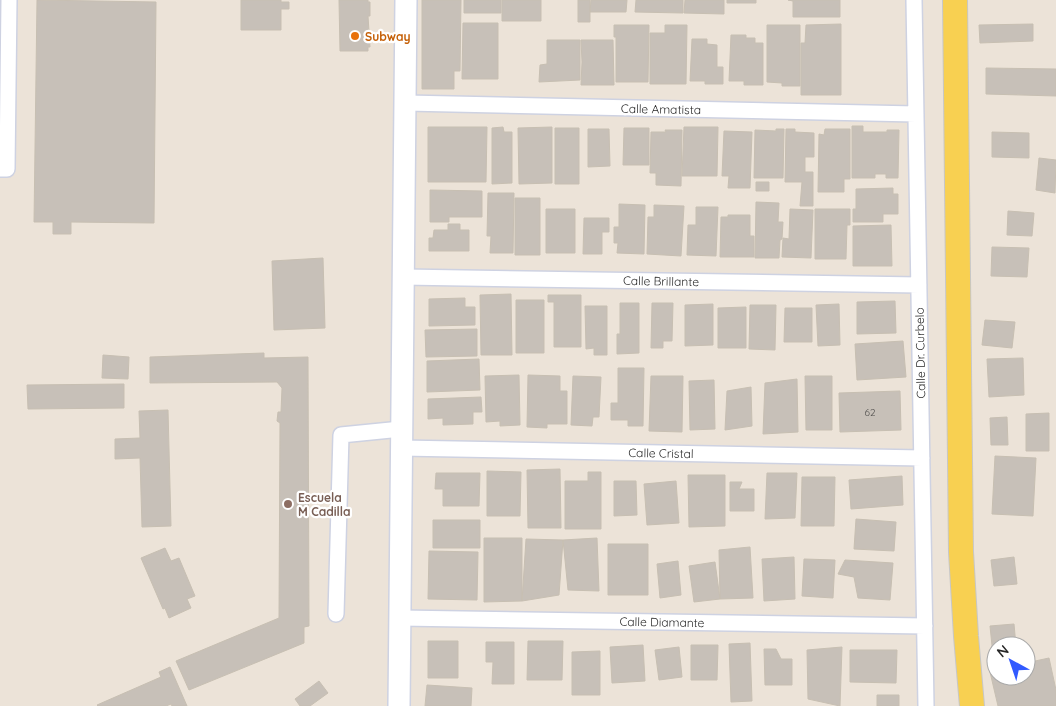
<svg xmlns="http://www.w3.org/2000/svg" width="1056" height="706" font-family="Quicksand,sans-serif">
<rect width="100%" height="100%" fill="#ece3d8"/>
<path fill="#c7c0b8" stroke="#c7bfb2" d="M37 0 156 2 154 223 71 222V234H53V222H34Z
M241 0H281V2H289V9H281V30H241Z
M339 0H368V2H370V16H368L370 47H368V51H340Z
M422 0H461L460 71H454V89H422Z
M464 0H501V13H464Z
M502 0H541V21H502Z
M578 0H590V22H578Z
M591 0H627L626 12H590Z
M636 0H683V13L635 12Z
M685 0H724V14L684 13Z
M727 0H756V3H727Z
M788 0H840V17H793V1Z
M463 23H498V79H462Z
M841 24V95H801V43H805L806 25Z
M1033 24V41L980 43 979 25Z
M614 25H649L648 82H616V37H614Z
M665 25H687L686 84H650V33H665Z
M767 25H800V86H782V83L767 82Z
M731 35H746V38H755V43H763V85H744V81H729Z
M692 39H707V44L717 45V67H723V84H705V81H690Z
M547 40H580V80L539 82 540 65 547 64Z
M581 40H613L614 85H581L582 62Z
M986 68 1056 69V96L986 94Z
M852 126H863V132H887V130H899L898 178H886V174H875V178H852Z
M428 127H487L486 182H428Z
M503 127 504 132H512V183L492 184V128Z
M552 127V183L519 184 518 128Z
M684 127H718L717 176H682Z
M555 128H579V184H555Z
M624 128H649V165H623Z
M588 129H609L610 166 588 167Z
M776 129H784L783 178H754L755 130 776 131Z
M786 129H795V132L814 133V157H805V172H813V206H800L802 182H785Z
M825 129H850V179H844V192H818L819 134 824 135Z
M665 130H682L681 186 656 185V173H650L651 132H666Z
M724 131 752 132 750 188H728L729 176H722Z
M992 132 1029 133V158L992 157Z
M1039 158 1056 160 1055 193 1036 190Z
M756 182H769V191H756Z
M893 188V194H898V214H883V222H853V209H856V189Z
M430 190 482 191V217H449V222H430Z
M488 193H514L513 253H490L491 236H487Z
M515 198H540V255H515Z
M756 202 779 203 778 222H783L782 239 780 240 779 258H755Z
M619 204 645 205 644 254 617 253 618 243H614V227H619Z
M654 205 684 206 681 256 647 254 648 217H654Z
M696 207H718L716 256 687 255 688 225H696Z
M546 209H575V253H546Z
M790 209 813 210 811 258 782 257 783 238 789 239Z
M815 209H850V225H847L846 259H815Z
M1008 211 1034 213 1032 236 1007 235Z
M728 215H750V236H754V257H720L721 217H728Z
M584 218H609V232H602V254H583Z
M448 224H460V230H469V251H429V238H433L434 230H448Z
M891 225 892 266H853V226Z
M992 247 1029 248 1027 277 991 276Z
M323 258 325 328 274 330 272 261Z
M511 294 512 355H481L480 295Z
M548 295H581V347H554V302H548Z
M465 298V307H475V325L429 326V299Z
M516 300H544V353H516Z
M895 301 896 333 857 334V302Z
M620 303H639V353L617 354V334H620Z
M652 303H673L672 341H663V348H651Z
M713 304V345L685 346V305Z
M839 304 840 345 818 346 816 305Z
M750 305H776L775 350 749 349Z
M585 306H607V355H594V348L586 349Z
M746 307V348H718V308Z
M785 308H812V342H784Z
M985 320 1015 322 1012 348 982 345Z
M477 329V356L426 357 425 330Z
M903 341 906 377 857 380 855 344Z
M264 353V358L308 357 309 626 304 627V643L189 690 176 661 279 618 280 423 277 421 278 412H281L282 388 277 382 150 383V357Z
M103 355 129 357 128 379 102 378Z
M1023 358 1024 395 989 397 987 359Z
M479 359 480 390 427 392V361Z
M618 368H644L643 426H628V420H611V403H618Z
M519 375 520 425 500 426V421L486 422 485 376Z
M528 375 560 376V391H567V424H547V428L527 427Z
M573 376 601 377 599 417H593L592 426 571 425Z
M651 376H683L682 432 649 431Z
M805 376H832V430H806Z
M797 379 798 432 763 434 765 383Z
M714 380 715 429 690 430 689 381Z
M124 384V408L28 409 27 385Z
M751 387 752 426 725 430 727 391Z
M900 391 901 430 840 432 839 393Z
M481 397 482 412H473V424L443 425V418L428 419V399Z
M168 410 171 526 142 527 140 458 115 459V439L140 438 139 411Z
M1049 413V451H1026V414Z
M1007 417 1008 445H991L990 418Z
M995 456 1036 458 1033 516 992 514Z
M560 469 561 528H528L527 470Z
M487 471 521 472 520 516H487Z
M588 472H601V529H565V481H588Z
M436 473H480L479 506H443V489H435Z
M767 473H797L795 518 765 519Z
M688 475H725V526L689 527Z
M902 476 903 505 851 509 849 480Z
M802 477H835L834 526H801Z
M614 481H636L637 515 614 516Z
M676 481 679 523 647 525 644 484Z
M730 482H742L739 489H754V511H730Z
M856 519 896 522 894 551 854 549Z
M433 520H480V548H433Z
M484 538H522V601L484 602Z
M597 538 599 591 568 590 563 540Z
M526 539 563 540 559 595 522 601Z
M608 544H648V595H608Z
M750 547 753 598 720 599 719 550Z
M165 548 171 561 179 558 195 596 187 599 191 608 169 618 165 608 163 609 141 558Z
M429 551 478 552 477 600 428 599Z
M794 557 795 599 764 601 762 559Z
M1014 557 1017 584 994 586 991 560Z
M804 559 835 560 833 598 802 596Z
M845 560 893 563 890 600 858 598 854 577 838 574Z
M678 561 681 595 660 598 657 564Z
M715 562 720 599 694 602 689 566Z
M1014 624 1016 646H996V665H994L990 626Z
M428 641H458V678H428Z
M528 641H563L562 680H527Z
M486 642H514V684H492L493 662H486Z
M750 643 752 701 731 702 729 644Z
M643 645 645 681 612 683 610 647Z
M691 645H718L717 680H691Z
M679 647 682 677 659 680 655 650Z
M842 647 840 706 808 699 807 650Z
M764 649H776L781 659H792V685H765Z
M850 650H897L896 683 850 682Z
M600 651V695H572V652Z
M1049 658 1056 690V706H998L990 672 996 670V676H1026V663Z
M170 667 187 706H172L171 704 166 706H98L97 705 161 677 159 672Z
M319 681 328 693 310 706H300L295 699Z
M427 685 472 688 471 706H425Z
M877 695H899V706H877Z"/>
<g fill="none" stroke-linecap="round" stroke-linejoin="round">
<g stroke="#ced2e2" stroke-width="18">
<path id="street" d="M914 0 926 706
M406 103 916 114
M0 169H7L9 0
M403 277 919 285
M401 448 922 458
M336 614 341 435 401 429
M400 618 925 626"/>
</g>
<g stroke="#ced2e2" stroke-width="24">
<path id="secondary" d="M399 706 406 0"/>
</g>
<g stroke="#c7c7c7" stroke-width="26">
<path id="primary" d="M955 0 961 552 966 636 972 706"/>
</g>
<use href="#street" stroke="#fff" stroke-width="15"/>
<use href="#secondary" stroke="#fff" stroke-width="21"/>
<use href="#primary" stroke="#f8d051" stroke-width="24"/>
</g>
<circle fill="#e8710a" stroke="#fff" stroke-width="2" cx="355" cy="36" r="5"/>
<circle fill="#8d6e63" stroke="#fff" stroke-width="2" cx="288" cy="504" r="5"/>
<g text-anchor="middle" dominant-baseline="central" stroke-width="4.5" stroke-linejoin="round" paint-order="stroke">
<g font-size="10" fill="#504e4c">
<text x="870" y="412">62</text>
</g>
<g font-size="12" font-weight="bold" fill="#c56008" stroke="#fff" text-anchor="start">
<text x="365" y="36">Subway</text>
</g>
<g font-size="12" fill="#282828" stroke="#fff">
<text transform="translate(661 109) rotate(1)">Calle Amatista</text>
<text transform="translate(661 281) rotate(1)">Calle Brillante</text>
<text transform="translate(920 353) rotate(-91)">Calle Dr. Curbelo</text>
<text transform="translate(661 453) rotate(1)">Calle Cristal</text>
<text transform="translate(662 622) rotate(1)">Calle Diamante</text>
</g>
<g font-size="12" font-weight="bold" fill="#785e54" stroke="#fff" text-anchor="start">
<text x="298" y="497">Escuela<tspan x="298" dy="14">M Cadilla</tspan></text>
</g>
</g>
<g transform="translate(1011 661) rotate(320)"><circle r="24" fill="#ffffff" stroke="#a9a9a9"/>
<path d="M0-4L9 19L0 12L-9 19Z" fill="#325aff"/>
<text y="-8" font-size="14" font-weight="bold" text-anchor="middle" fill="#282828">N</text>
</g>
</svg>
